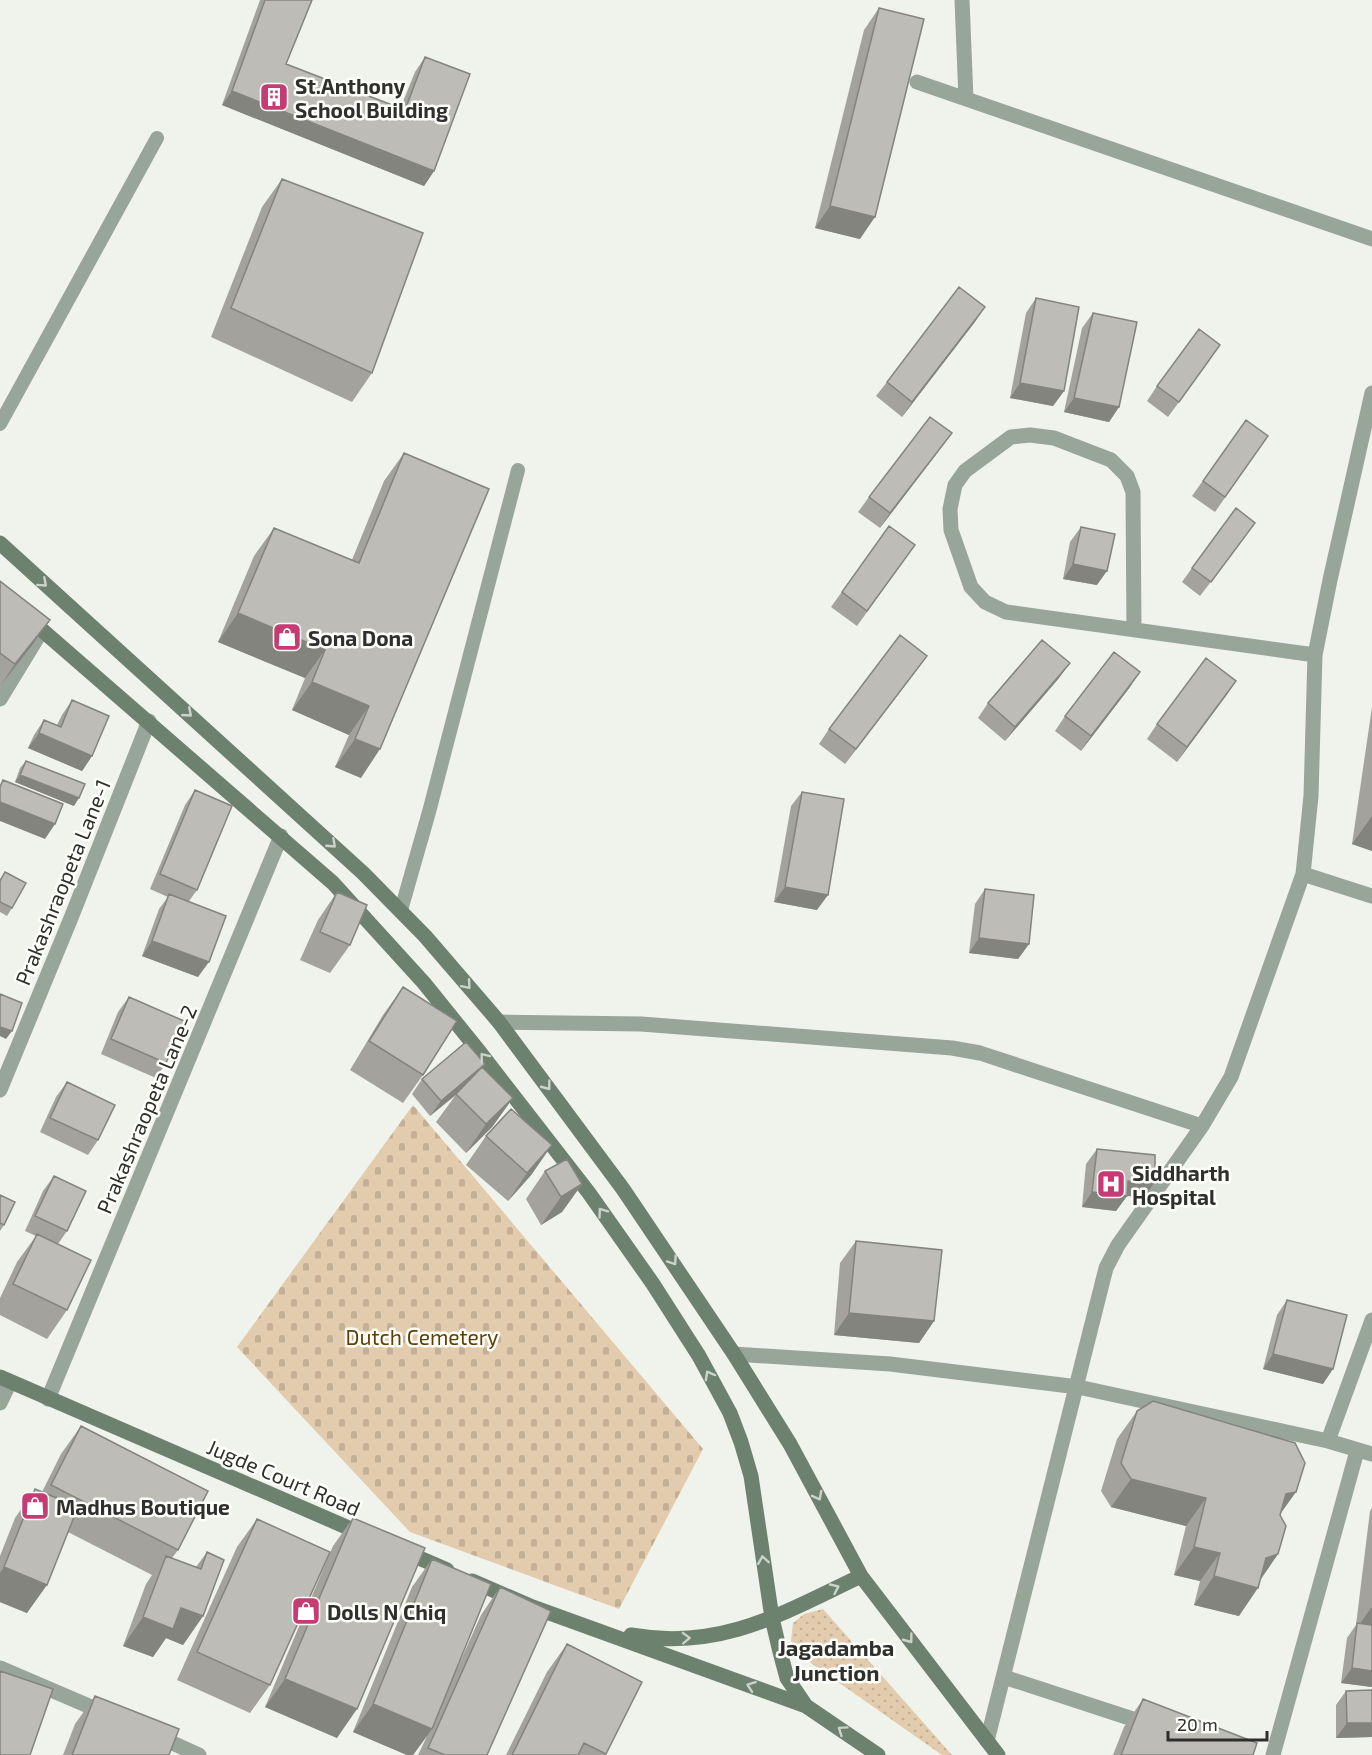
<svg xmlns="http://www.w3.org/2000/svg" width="1372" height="1755" font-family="'Exo 2',sans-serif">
<defs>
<pattern id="grass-dots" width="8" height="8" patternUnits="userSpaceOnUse" patternTransform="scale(1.5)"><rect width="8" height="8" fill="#e3cbad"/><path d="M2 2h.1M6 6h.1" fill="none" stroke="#c3af95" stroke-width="1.8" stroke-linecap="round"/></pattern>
<pattern id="cemetery-stones" width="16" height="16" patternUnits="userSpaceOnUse" patternTransform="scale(1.5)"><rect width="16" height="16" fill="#e3cbad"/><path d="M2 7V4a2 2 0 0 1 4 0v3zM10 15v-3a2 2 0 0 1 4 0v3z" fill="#c3af95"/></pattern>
</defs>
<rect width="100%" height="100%" fill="#f0f2ec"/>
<path fill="url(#grass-dots)" d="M823 1609 952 1755H942L801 1656 791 1641 793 1623 804 1614Z"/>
<path fill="url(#cemetery-stones)" d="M413 1105 703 1449 619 1609 410 1532 237 1347Z"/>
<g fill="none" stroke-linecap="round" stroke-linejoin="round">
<path stroke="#98a599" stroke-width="14" d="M0 424 157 138
M401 910 429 812 518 470"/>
<path stroke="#98a599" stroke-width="15" d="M962 0 966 99
M917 82 1372 239
M1134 630 1133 492 1127 476 1111 460 1054 438 1030 435 1011 437 965 471 955 485 950 509 951 530 971 587 985 602 1006 612 1315 655
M0 699 42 630
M1303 874 1372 896
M499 1022 641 1024 952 1048 980 1053 1202 1126
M0 1090 71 918 149 721
M734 1354 890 1364 1078 1387 1328 1441 1372 1454
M48 1399 281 836
M0 1403 10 1382
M1328 1441 1372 1320
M0 1668 105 1713
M1004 1677 1148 1724
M155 1735 199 1755
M987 1741 1106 1268 1118 1245 1202 1126 1231 1077 1303 874 1311 796 1315 655 1330 580 1372 393
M1273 1755 1357 1451"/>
<path stroke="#6d816f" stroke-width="15" d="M0 543 363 873 425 936 499 1022 623 1189 734 1354 790 1444 861 1576 998 1755
M0 591 42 630 333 883 424 983 478 1050 589 1193 653 1284 699 1356 730 1413 741 1442 751 1476 772 1618 780 1652 787 1678 806 1706
M0 1377 365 1535
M403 1551 447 1570
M472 1581 530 1606 806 1706 878 1755
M631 1635C721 1651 783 1613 861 1576"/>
</g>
<path fill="#a3a29d" d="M260 0H312L286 64 400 109 415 72 425 57 434 171 424 186 222 105Z
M879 8 860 239 815 228 864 30Z
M282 179 372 373 352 402 211 337 262 207Z
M1036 298 1064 391 1053 406 1010 398 1026 313Z
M985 307 902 417 876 396 887 382Z
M1093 313 1119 407 1109 422 1064 412 1082 328Z
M1210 360 1168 417 1147 401 1157 386Z
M1246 420 1268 436 1215 512 1192 496Z
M952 433 880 528 858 512 869 497Z
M404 453 361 778 335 767 349 735 292 710 305 678 218 642 254 556 274 528 352 560 384 481Z
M889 526 915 545 857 626 831 607Z
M1081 527 1097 585 1063 579 1070 542Z
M1245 537 1200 596 1182 582 1192 568Z
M0 581 30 648 0 686Z
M916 671 845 764 819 744 829 729Z
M1059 678 1005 741 978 718 988 703Z
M1236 681 1177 762 1147 739 1157 724Z
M1130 687 1081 751 1055 731 1065 716Z
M72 700 92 756 82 771 28 748 34 735 44 720 57 725 62 715Z
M1372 707V851L1352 844Z
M26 761 74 806 15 782 20 768Z
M195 790 197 890 189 901 198 977 142 956 159 909 168 897 150 889 185 805Z
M802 792 817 910 774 902 791 806Z
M5 872 12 908 7 916 0 912V879Z
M985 889 1029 944 1018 959 969 953 975 904Z
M337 892 350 945 330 973 300 960 318 920Z
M403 987 423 1075 403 1103 350 1070 383 1015Z
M129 997 166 1063 156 1078 101 1054 118 1012Z
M485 1064 482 1068 493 1126 466 1153 436 1122 455 1096 430 1116 412 1094 422 1079Z
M67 1082 98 1140 88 1155 40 1132 56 1097Z
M486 1136 532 1174 508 1201 466 1165Z
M1097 1149 1155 1182 1144 1197 1127 1196 1116 1211 1082 1207 1086 1164Z
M545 1171 582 1184 562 1212 541 1225 526 1199Z
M54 1176 67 1231 58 1244 67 1310 47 1339 0 1315V1298L17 1262 36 1236 25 1231 43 1191Z
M0 1195 4 1225 0 1231Z
M856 1241 934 1321 919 1343 834 1335 840 1263Z
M1287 1300 1323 1384 1263 1369 1277 1315Z
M1137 1411 1281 1514 1278 1554 1261 1579 1239 1616 1194 1605 1200 1581 1174 1575 1186 1526 1111 1507 1101 1491 1117 1439Z
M81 1426 178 1550 172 1558 196 1567 207 1552 203 1616 183 1645 166 1638 153 1657 123 1646 146 1584 152 1575 68 1532 27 1613 0 1602V1556L15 1518 35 1489 42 1492 61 1454Z
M1372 1508V1687L1341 1683 1347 1638 1356 1625 1370 1511Z
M353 1518 337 1738 265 1707 333 1546Z
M257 1519 270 1685 250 1713 177 1680 237 1547Z
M432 1559 451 1682 481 1615 500 1587 487 1755H418L427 1736 413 1755H407L353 1732 412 1587Z
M567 1644 642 1682 605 1755H506L547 1672Z
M1372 1690V1737L1336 1738V1705L1346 1691Z
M95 1696 169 1755H63L75 1724Z
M1143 1699 1253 1755H1113L1124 1727Z"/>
<path fill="#84847f" d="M232 91 434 171 424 186 222 105Z
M830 206 875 217 860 239 815 228Z
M985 307 975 322 902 417 912 402Z
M1020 383 1064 391 1053 406 1010 398Z
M1074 398 1119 407 1109 422 1064 412Z
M952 433 941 448 880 528 890 513Z
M1073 564 1107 571 1097 585 1063 579Z
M238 613 325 650 305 678 218 642Z
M50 620 30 648 0 686 15 664Z
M927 656 916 671 845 764 856 749Z
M1070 663 1059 678 1005 741 1015 727Z
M1140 672 1130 687 1081 751 1091 736Z
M1236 681 1226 696 1177 762 1187 747Z
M312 682 369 706 349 735 292 710Z
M39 733 92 756 82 771 28 748Z
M355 739 380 749 361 778 335 767Z
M20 775 79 798 74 806 15 782Z
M0 802 55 824 45 839 0 821Z
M1372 816V851L1352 844Z
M785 887 828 895 817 910 774 902Z
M979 938 1029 944 1018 959 969 953Z
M152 941 209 962 198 977 142 956Z
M0 1027 12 1031 6 1039 0 1036Z
M485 1064 474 1079 430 1116 441 1101Z
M513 1098 493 1126 466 1153 486 1124Z
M552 1145 532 1174 508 1201 527 1173Z
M1128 1181 1155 1182 1144 1197 1127 1196 1116 1211 1082 1207 1092 1192Z
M582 1184 562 1212 541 1225 561 1197Z
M849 1313 934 1321 919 1343 834 1335Z
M1273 1354 1333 1369 1323 1384 1263 1369Z
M1131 1479 1206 1498 1186 1526 1111 1507Z
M1296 1492 1276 1520 1286 1494Z
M1194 1547 1220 1553 1200 1581 1174 1575Z
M1278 1554 1258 1583V1588L1239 1616 1194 1605 1214 1576Z
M4 1567 47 1585 27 1613 0 1602V1573Z
M181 1608 203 1616 183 1645 166 1638 153 1657 123 1646 143 1617Z
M1371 1608H1372V1632L1357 1628Z
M1352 1668 1372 1671V1687L1341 1683Z
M285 1679 357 1709 337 1738 265 1707Z
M373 1704 432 1729 413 1755H407L353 1732Z
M1347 1723H1372V1737L1336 1738Z"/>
<path fill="#bdbcb6" stroke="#84847f" stroke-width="1.5" d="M265 0H312L286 64 405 110 425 57 470 74 434 171 232 91Z
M879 8 924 19 875 217 830 206Z
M282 179 423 233 372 373 231 308Z
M959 287 985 307 912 402 887 382Z
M1036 298 1079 307 1064 391 1020 383Z
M1093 313 1137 322 1119 407 1074 398Z
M1199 329 1220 345 1179 402 1157 386Z
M930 417 952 433 890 513 869 497Z
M1246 420 1268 436 1225 497 1203 481Z
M404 453 489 489 380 749 355 739 369 706 312 682 325 650 238 613 274 528 359 563Z
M1236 508 1255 523 1211 582 1192 568Z
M889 526 915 545 867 611 842 592Z
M1081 527 1115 534 1107 571 1073 564Z
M0 581 50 620 15 664 0 653Z
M900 635 927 656 856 749 829 729Z
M1042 640 1070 663 1015 727 988 703Z
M1114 652 1140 672 1091 736 1065 716Z
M1206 658 1236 681 1187 747 1157 724Z
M72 700 109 716 92 756 39 733 44 720 61 727Z
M26 761 85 784 79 798 20 775Z
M3 780 63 804 55 824 0 802V787Z
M195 790 232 806 197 890 160 874Z
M802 792 844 799 828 895 785 887Z
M5 872 26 883 12 908 0 902V881Z
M985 889 1034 895 1029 944 979 938Z
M337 892 367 905 350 945 320 932Z
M169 894 226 916 209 962 152 941Z
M403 987 457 1021 423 1075 369 1041Z
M0 994 22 1003 12 1031 0 1027Z
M129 997 184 1021 166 1063 111 1039Z
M466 1042 485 1064 441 1101 422 1079Z
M482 1067 513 1098 486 1124 456 1094Z
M67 1082 115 1105 98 1140 50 1118Z
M511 1109 552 1145 527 1173 486 1136Z
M1097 1149 1155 1155V1182L1128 1181 1127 1196 1092 1192Z
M567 1159 582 1184 561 1197 545 1171Z
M54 1176 86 1191 67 1231 35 1216Z
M0 1195 15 1202 4 1225 0 1223Z
M37 1234 91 1260 67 1310 13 1284Z
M856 1241 942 1250 934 1321 849 1313Z
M1287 1300 1347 1315 1333 1369 1273 1354Z
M1153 1401 1295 1443 1305 1463 1296 1492 1286 1494 1280 1515 1286 1526 1278 1554 1266 1558 1258 1588 1214 1576 1220 1553 1194 1547 1206 1498 1131 1479 1121 1463 1137 1411Z
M81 1426 208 1491 178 1550 51 1485Z
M35 1489 78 1507 47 1585 4 1567Z
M353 1518 425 1548 357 1709 285 1679Z
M257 1519 330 1552 270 1685 197 1652Z
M207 1552 224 1560 203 1616 181 1608 173 1629 143 1617 166 1556 201 1569Z
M432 1559 491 1584 432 1729 373 1704Z
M500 1587 551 1611 487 1755H445L428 1748Z
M1357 1623 1372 1625V1671L1352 1668Z
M567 1644 642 1682 606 1754 584 1743 578 1755H512Z
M0 1671 53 1689 30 1755H0Z
M1372 1690V1723H1347L1346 1691Z
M95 1696 179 1729 169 1755H72Z
M1143 1699 1257 1743 1253 1755H1121Z"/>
<defs><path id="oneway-chevron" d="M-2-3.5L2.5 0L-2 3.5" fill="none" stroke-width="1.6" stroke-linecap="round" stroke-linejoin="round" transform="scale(1.5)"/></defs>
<g stroke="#cbd3ca">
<use href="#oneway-chevron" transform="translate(43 583) rotate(42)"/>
<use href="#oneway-chevron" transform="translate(188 713) rotate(41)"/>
<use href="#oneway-chevron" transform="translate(332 844) rotate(43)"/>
<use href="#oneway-chevron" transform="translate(467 985) rotate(49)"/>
<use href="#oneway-chevron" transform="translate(484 1057) rotate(-128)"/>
<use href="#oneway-chevron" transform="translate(547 1086) rotate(53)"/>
<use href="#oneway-chevron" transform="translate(602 1212) rotate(-126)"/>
<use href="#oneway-chevron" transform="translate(673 1261) rotate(56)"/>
<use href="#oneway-chevron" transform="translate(709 1375) rotate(-119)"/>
<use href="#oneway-chevron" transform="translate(818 1496) rotate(62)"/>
<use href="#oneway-chevron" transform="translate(763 1560) rotate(-99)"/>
<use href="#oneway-chevron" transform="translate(835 1588) rotate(-25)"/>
<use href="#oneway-chevron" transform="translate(686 1638) rotate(-2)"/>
<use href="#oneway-chevron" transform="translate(909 1639) rotate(53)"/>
<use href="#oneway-chevron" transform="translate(751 1686) rotate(-160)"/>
<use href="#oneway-chevron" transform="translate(842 1730) rotate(-145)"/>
</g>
<defs>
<g id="building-square" transform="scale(1.5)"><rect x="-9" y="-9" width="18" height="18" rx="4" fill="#c53c75" stroke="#fefffb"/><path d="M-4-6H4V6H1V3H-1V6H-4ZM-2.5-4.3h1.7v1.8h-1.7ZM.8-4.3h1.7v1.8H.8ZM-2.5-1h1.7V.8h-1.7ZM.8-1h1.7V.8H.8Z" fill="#fff"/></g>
<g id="shop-square" transform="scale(1.5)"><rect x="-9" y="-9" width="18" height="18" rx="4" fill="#c53c75" stroke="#fefffb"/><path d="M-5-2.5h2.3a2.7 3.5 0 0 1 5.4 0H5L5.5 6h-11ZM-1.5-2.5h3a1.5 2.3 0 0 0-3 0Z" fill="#fff"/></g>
<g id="hospital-square" transform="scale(1.5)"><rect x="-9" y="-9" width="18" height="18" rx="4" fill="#c53c75" stroke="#fefffb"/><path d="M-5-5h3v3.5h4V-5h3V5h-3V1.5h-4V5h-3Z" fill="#fff"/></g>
</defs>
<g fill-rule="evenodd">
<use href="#building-square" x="274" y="97"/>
<use href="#shop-square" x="287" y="637"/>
<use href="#hospital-square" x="1111" y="1184"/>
<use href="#shop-square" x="35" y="1506"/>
<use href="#shop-square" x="306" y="1611"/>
</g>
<g text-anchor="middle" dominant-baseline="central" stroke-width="5" stroke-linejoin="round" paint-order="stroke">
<g font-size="21" font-weight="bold" fill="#2f302e" stroke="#fefffb" text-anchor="start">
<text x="295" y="85">St.Anthony<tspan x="295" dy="24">School Building</tspan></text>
<text x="308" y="637">Sona Dona</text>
<text x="1132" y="1172">Siddharth<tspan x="1132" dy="24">Hospital</tspan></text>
<text x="56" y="1506">Madhus Boutique</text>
<text x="327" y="1611">Dolls N Chiq</text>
</g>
<g font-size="21" fill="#2f302e" stroke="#fefffb">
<text transform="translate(62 882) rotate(-68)">Prakashraopeta Lane-1</text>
<text transform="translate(146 1109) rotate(-67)">Prakashraopeta Lane-2</text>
<text transform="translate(284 1477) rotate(23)">Jugde Court Road</text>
</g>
<g font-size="21" fill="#603e04" stroke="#fefffb">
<text x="422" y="1336">Dutch Cemetery</text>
</g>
<g font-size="22" font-weight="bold" fill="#2f302e" stroke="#fefffb">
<text x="836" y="1647">Jagadamba<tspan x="836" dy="25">Junction</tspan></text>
</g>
</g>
<path d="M1168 1731v9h99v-9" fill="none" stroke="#2f302e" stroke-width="3"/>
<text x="1177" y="1731" font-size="18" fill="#2f302e" stroke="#fefffb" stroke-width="4.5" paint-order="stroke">20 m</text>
</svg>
